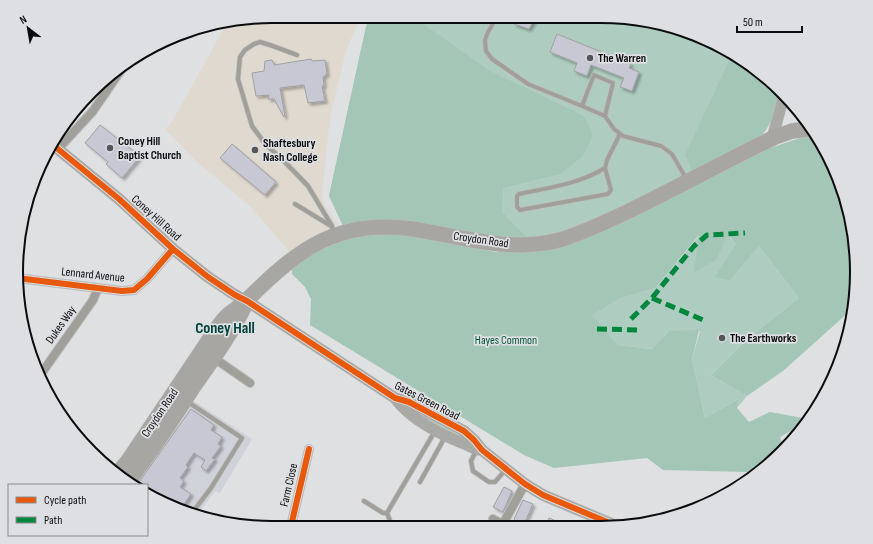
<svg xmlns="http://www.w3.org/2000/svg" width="873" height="544" font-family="'Sofia Sans Condensed',sans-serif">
<defs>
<filter id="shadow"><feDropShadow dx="2.5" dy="2.5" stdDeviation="1" flood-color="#0004"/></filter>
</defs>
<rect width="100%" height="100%" fill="#dee0e2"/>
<path fill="#cfd2d9" d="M191 399 252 439 220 493 215 491 197 515 174 508 147 493V485H133Z"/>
<path fill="#e0d9cf" d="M272 16 361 17 350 41 344 59 331 114 328 135 322 194 324 205 338 224 292 255 249 205 199 164 165 129 172 122 227 23Z"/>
<path fill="#aeccbf" d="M370 17 634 18 699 35 726 51 729 61 766 130 711 165 557 236 497 241 329 196 366 27Z
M727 234 736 244 716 277 730 281 759 246 799 298 746 340 711 375 747 396 737 408 739 399 705 418 692 359 700 331H669L652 349 618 345 591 315 619 299 655 288 700 235Z
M407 404 473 443 433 426Z"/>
<path fill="#a4c6b7" d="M370 17H413L490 71 584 116 593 135 583 156 560 174 503 188 502 212 528 239 343 226 329 196 366 27Z
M726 51 757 69 791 108H774C773 121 767 129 759 139L694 174 685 155 729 61Z
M809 135H815L823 144 855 239 850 311 783 371 747 396 711 375 746 340 799 298 759 246 730 281 715 277 736 244 728 234 716 260 694 272 699 235 655 288 619 299 592 315 618 345 652 349 669 331 699 330 692 359 705 418 739 399 737 408 749 422 770 412 808 419 807 422 780 437 783 447 758 468 747 472 663 470 647 458 554 468 524 455 310 325 311 299 305 287 292 274V266L345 232 386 229 496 252 531 249 701 183 767 149Z"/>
<path fill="#c7c8d4" stroke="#9fa1a2" filter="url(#shadow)" d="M517 17 522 18H535L529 29 514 24Z
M557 34 631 64 629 68 639 72 632 91 620 87 624 78 591 65 587 76 574 71 577 63 550 52Z
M311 59 312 61 325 60 327 74 323 77 324 86H322L325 101 308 103 304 85 280 88 285 116 284 117 274 99H268L269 95 256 96 252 73 264 71 265 61 272 60 274 65Z
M100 125 135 152 133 153 139 158 122 178 106 164 108 162 85 143Z
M232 144 276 182 265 195 220 158Z
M191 409 214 425 211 430 222 437 218 444 221 446 212 458 215 459 206 471 201 467 205 460 194 453 186 465 188 467 180 478 184 481 180 487 191 494 180 510 175 509 158 497 156 498 147 493V485H137Z
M504 487 512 491 503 512 493 507Z
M523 500 533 504 526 520 528 521 525 527H512L515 520 514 519Z
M549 518 570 527H545Z"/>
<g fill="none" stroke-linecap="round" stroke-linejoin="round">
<g stroke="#bdbebf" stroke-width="5.5">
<path id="lane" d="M497 17 488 32 485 40 486 51 492 59 528 84 582 106
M297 55 270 45 260 42 254 44 245 50 240 57 238 79 252 126 266 145 282 159 308 186 332 226 333 233
M605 116 582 106 594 75 613 83 605 116 614 129 623 136 661 146 672 154 687 180
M605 168C579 184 548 188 519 194L517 196V207L520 210 608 194 611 190 605 168 607 160 620 134
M295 204 331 226
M188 402 242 438 211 488 192 513
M476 451 471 461 473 471 489 482H495L506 469
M420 482 445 437
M364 501 383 513H387L435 431
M387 513 392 526"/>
</g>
<g stroke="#bdbebf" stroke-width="10">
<path id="street" d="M58 149 93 111 128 60
M17 278 122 291 134 290 147 279 173 249
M211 356 250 383
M41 374 93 300 98 288
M493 519 500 523 504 522 525 484
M291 526 309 449"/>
</g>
<g stroke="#bdbebf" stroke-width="12">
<path id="secondary" d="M775 137 774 132 783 99
M53 145 119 199 173 249 208 277 235 295 247 301 395 398 409 402 464 431 474 440 482 450 525 484 543 495 619 527
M395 398C410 419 441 435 465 444 472 447 475 450 482 450"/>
</g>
<g stroke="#bdbebf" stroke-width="16">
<path id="highway" d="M116 475 128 461 213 334C218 327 222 320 228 315 235 309 243 305 248 299 298 249 339 218 413 229 462 237 511 253 559 240 582 234 607 221 629 211 678 187 726 161 775 137L792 131 809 129
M128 482C152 451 173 419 194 386 213 359 232 333 246 303"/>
</g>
<use href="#lane" stroke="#a19f9a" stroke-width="4"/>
<use href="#street" stroke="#a19f9a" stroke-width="8"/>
<use href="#secondary" stroke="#a9a9a5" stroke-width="11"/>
<use href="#highway" stroke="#a7a6a2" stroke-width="15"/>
<path stroke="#00873e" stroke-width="5" stroke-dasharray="10 5" stroke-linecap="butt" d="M652 298 703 320
M631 319 652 298 694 246 707 235 745 233
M597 329 639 330"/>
<g stroke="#dddfe3" stroke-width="8">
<path id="cycleway" d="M53 145 119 199 173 249 208 277 235 295 247 301 395 398 409 402 464 431 474 440 482 450 525 484 543 495 619 527
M17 278 122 291 134 290 147 279 173 249
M291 526 309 449"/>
</g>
<use href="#cycleway" stroke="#e8590c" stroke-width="6"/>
</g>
<g fill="#555658" stroke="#dddfe3" stroke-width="1.5">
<circle cx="590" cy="58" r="4"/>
<circle cx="110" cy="148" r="4"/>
<circle cx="255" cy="150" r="4"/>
<circle cx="722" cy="338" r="4"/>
</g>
<g text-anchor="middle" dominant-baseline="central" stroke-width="3.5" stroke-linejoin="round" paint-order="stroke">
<g font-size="12" font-weight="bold" fill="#0b0c0d" stroke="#dddfe3" text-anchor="start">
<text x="598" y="58">The Warren</text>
<text x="118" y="141">Coney Hill<tspan x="118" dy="14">Baptist Church</tspan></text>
<text x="263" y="143">Shaftesbury<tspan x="263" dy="14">Nash College</tspan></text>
<text x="730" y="338">The Earthworks</text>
</g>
<g font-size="12" fill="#0b0c0d" stroke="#dddfe3">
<text transform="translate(156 218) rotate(42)">Coney Hill Road</text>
<text transform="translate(481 240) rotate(8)">Croydon Road</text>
<text transform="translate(93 275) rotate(6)">Lennard Avenue</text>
<text transform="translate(61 325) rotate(-55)">Dukes Way</text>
<text transform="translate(427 401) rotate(27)">Gates Green Road</text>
<text transform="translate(160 413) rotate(-56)">Croydon Road</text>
<text transform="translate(289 485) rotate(-77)">Farm Close</text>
</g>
<g font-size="12" fill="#04553a" stroke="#dddfe3">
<text x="506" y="340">Hayes Common</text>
</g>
<g font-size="16" font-weight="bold" fill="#01423b" stroke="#dddfe3">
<text x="225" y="328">Coney Hall</text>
</g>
</g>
<path d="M0 0H873V544H0ZM272 23H601A249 249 0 0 1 850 272V272A249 249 0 0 1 601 521H272A249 249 0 0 1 23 272V272A249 249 0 0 1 272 23Z" fill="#dddfe3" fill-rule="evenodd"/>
<path fill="none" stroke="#0b0c0d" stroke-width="2" d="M272 23H601A249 249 0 0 1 850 272V272A249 249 0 0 1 601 521H272A249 249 0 0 1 23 272V272A249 249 0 0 1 272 23Z"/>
<rect x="8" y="484" width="140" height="52" fill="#dddfe3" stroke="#898b8d"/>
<rect x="16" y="497" width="20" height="6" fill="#e8590c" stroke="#898b8d"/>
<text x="44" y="504" font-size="12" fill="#0b0c0d">Cycle path</text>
<rect x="16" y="517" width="20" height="6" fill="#00873e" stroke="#898b8d"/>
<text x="44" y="524" font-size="12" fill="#0b0c0d">Path</text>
<g transform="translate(28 28) rotate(329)" stroke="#dddfe3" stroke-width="3" paint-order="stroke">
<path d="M0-3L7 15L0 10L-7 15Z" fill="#0b0c0d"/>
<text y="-6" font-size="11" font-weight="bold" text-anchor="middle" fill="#0b0c0d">N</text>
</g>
<path d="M737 26v6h65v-6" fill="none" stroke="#0b0c0d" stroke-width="2"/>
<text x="743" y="26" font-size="12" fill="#0b0c0d" stroke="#dddfe3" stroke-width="3" paint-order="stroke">50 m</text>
</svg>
